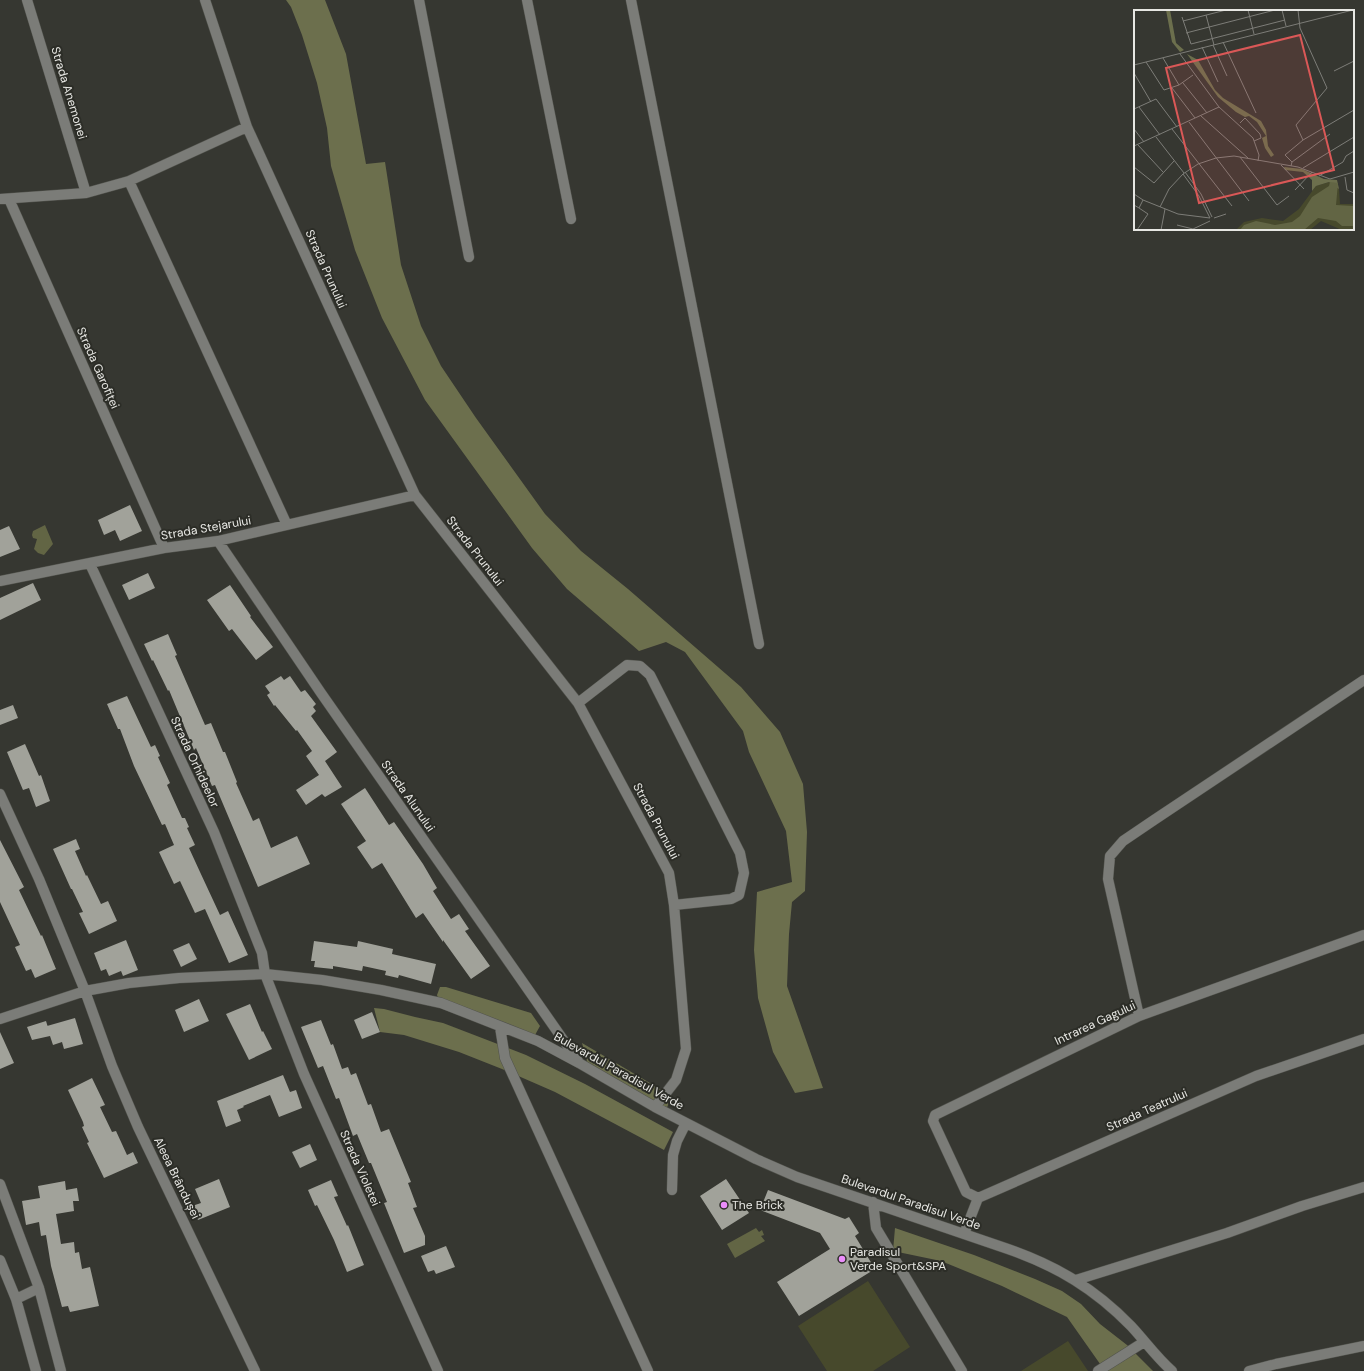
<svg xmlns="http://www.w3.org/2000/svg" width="1364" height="1371" font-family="'DM Sans',sans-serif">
<rect width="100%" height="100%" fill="#363731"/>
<path fill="#47492c" d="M868 1281 910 1347 873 1371H827L798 1326Z
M1068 1341 1088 1371H1021Z"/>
<path fill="#6c6f4d" d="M286 0H325L346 54 366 164 385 162 401 265 421 326 441 366 476 418 545 514 581 551 628 589 741 687 780 732 803 784 807 832 805 891 792 902 789 934 787 986 823 1088 795 1093 773 1052 758 998 754 950 757 892 792 882 786 831 749 752 743 731 685 652 666 642 639 651 567 589 532 548 425 400 382 318 355 250 331 166 327 128 317 83 302 35 291 7Z
M440 987H446L531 1013 540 1026 535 1035 439 1002 437 995Z
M374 1008 384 1009 415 1017 443 1023 526 1055 585 1084 673 1132 664 1150 555 1092 502 1069 459 1052 404 1035 380 1032Z
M582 1043 672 1096 665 1112 588 1065Z
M895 1228 974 1255 1035 1279 1062 1291 1081 1304 1100 1324 1127 1345 1153 1371H1105L1067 1317 1002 1286 941 1261 893 1251Z"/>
<path fill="#626544" d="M45 525 53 544 44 555 38 553 34 549 37 539 33 538 32 535 33 531Z
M756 1228 759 1232 762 1230 764 1235 761 1236 765 1241 735 1258 727 1244Z"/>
<path fill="#a1a29a" d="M130 505 142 531 120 541 115 530 104 535 98 520Z
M9 526 20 549 0 557V530Z
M148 573 155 588 129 600 122 585Z
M33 583 41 600 0 620V598Z
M230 585 251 616 250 617 273 647 256 660 232 629 229 631 207 600Z
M168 634 177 655 175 656 205 725 211 723 223 752H225L237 782 236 783 253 821 259 818 271 848 297 836 310 864 258 887 215 785 212 786 196 748 194 750 169 690 168 691 153 660 152 661 144 644Z
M281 676 284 680 290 676 301 692 305 690 316 704 313 707 316 711 311 716 337 752 325 761 342 787 325 797 322 794 306 805 296 790 319 775 306 756 312 751 297 730 296 731 275 705 274 706 267 695 270 693 265 686Z
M127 696 151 747 155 745 160 756 158 757 170 783 167 785 182 818H185L189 827 187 828 195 845 189 848 200 872 220 915 228 911 248 955 229 963 205 909 195 913 180 881 174 884 159 852 174 845 165 824 162 825 134 766 120 729H118L107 704Z
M13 705 18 718 0 725V710Z
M25 744 39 776 41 775 50 801 36 807 29 788 23 790 7 752Z
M365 788 389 825 394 822 423 864 437 888 433 891 451 919 459 914 469 929 465 931 490 966 471 979 443 940V942L423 913 416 918 382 863 372 869 357 847 366 841 341 804Z
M76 839 80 849 75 851 86 876 87 875 101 904 108 901 117 921 89 934 79 913 83 912 72 889H71L53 849Z
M0 840 24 887 19 890 41 936 42 935 56 969 35 978 31 969 26 971 15 947 20 945 0 902Z
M126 940 138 970 123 976 121 971 109 976 106 969 101 971 94 953Z
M314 941 357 947 358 941 393 949 392 954 436 964 431 984 399 975 398 978 385 975 386 971 363 966 362 971 333 966V969L314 967 315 961H311Z
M189 943 197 959 181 967 173 950Z
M199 999 209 1021 184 1032 175 1010Z
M250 1004 262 1032 263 1031 272 1049 249 1060 226 1014Z
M372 1012 380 1032 362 1039 354 1020Z
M75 1018 83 1044 64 1049 62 1042 53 1045 50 1036 32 1040 27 1027 46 1021 50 1034 47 1026Z
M321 1020 331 1045 333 1044 342 1069 348 1067 351 1075 356 1073 368 1105 371 1104 381 1132 389 1129 411 1182 408 1183 417 1207 413 1208 425 1236V1245L404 1253 384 1203 387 1202 371 1163H369L357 1134 353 1136 339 1098 336 1099 323 1066 318 1068 301 1027Z
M0 1032 14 1063 0 1069Z
M283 1075 290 1092 296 1090 302 1108 279 1117 270 1095 243 1106 244 1107 237 1110 241 1121 226 1127 217 1101Z
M92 1078 105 1105 100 1107 112 1132 116 1131 127 1155 133 1152 138 1163 104 1178 87 1143 89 1142 82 1127 84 1126 83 1122 68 1090Z
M310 1144 317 1160 300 1168 292 1152Z
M219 1179 230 1207 198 1220 192 1206 201 1203 195 1189Z
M726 1179 749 1213 722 1230 700 1196Z
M331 1180 338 1196 334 1197 347 1226 348 1225 364 1265 347 1272 334 1240 317 1205 315 1206 308 1190Z
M65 1181 66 1190 77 1188 79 1201H73L74 1211 56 1214 61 1244 74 1242 75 1253 79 1252 82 1269 90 1267 99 1306 70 1312 68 1306 62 1307 51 1266 46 1235 41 1236 39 1222 26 1225 22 1201 40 1198 38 1186Z
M768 1190 845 1219 849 1217 859 1233 855 1236 875 1269 799 1316 777 1282 830 1249 820 1233 760 1210Z
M446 1246 455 1267 436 1274 434 1270 428 1272 421 1256Z"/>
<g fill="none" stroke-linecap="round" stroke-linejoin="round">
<g stroke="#52534d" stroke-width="11">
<path id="minor" d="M27 0 86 193
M205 0 247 127 415 495 578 703 669 873 674 905 686 1049 676 1080 655 1107
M419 0 469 257
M527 0 571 219
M631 0 759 644
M129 181 287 525
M0 199 86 193 129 181 247 127
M9 199 164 548
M218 541 321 693 578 1061
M90 564 214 832 262 953 265 974 304 1074 438 1371
M0 581 164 548 218 541 415 495
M578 703 627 665 640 666 650 675 740 853 744 873 739 895 731 899 674 905
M0 794 39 879 85 991 112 1066 138 1127 255 1371
M1139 1016 1108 879 1110 856 1123 841 1154 820 1364 680
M0 1019 85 991 129 983 179 978 265 974 322 980 381 990 441 1003 538 1041 579 1063 655 1107 756 1159 797 1177 1008 1249C1057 1266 1095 1289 1131 1326 1145 1341 1157 1358 1172 1371
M500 1027 505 1058 648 1371
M0 1184 39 1288 61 1371
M672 1190 673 1155 677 1141 686 1123
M978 1198 966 1192 933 1121 935 1115 1139 1016 1364 935
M978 1198 1256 1076 1364 1039
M873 1202 876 1228 962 1371
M964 1234 978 1198
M0 1260 16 1299 36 1371
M1076 1280 1227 1233 1302 1206 1364 1187
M16 1299 39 1288
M1098 1371 1144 1342
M1249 1371 1276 1364 1364 1346"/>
</g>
<use href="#minor" stroke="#7b7c78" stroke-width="10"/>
</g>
<g fill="#eb8dfb" stroke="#2c2d27" stroke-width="1.5">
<circle cx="724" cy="1205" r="4"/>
<circle cx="842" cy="1259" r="4"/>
</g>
<g text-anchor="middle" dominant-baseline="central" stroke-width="4" stroke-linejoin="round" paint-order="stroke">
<g font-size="12" fill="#e7e7e3" stroke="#2c2d27">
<text transform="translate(69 93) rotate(73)">Strada Anemonei</text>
<text transform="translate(326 269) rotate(66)">Strada Prunului</text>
<text transform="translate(98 368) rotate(66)">Strada Garofiței</text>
<text transform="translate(206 528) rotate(-10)">Strada Stejarului</text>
<text transform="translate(475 551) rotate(52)">Strada Prunului</text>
<text transform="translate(195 762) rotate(65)">Strada Orhideelor</text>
<text transform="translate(408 796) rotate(55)">Strada Alunului</text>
<text transform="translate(656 821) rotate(62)">Strada Prunului</text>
<text transform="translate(1095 1023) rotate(-25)">Intrarea Gagului</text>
<text transform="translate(619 1071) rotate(29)">Bulevardul Paradisul Verde</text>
<text transform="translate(1147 1110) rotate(-24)">Strada Teatrului</text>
<text transform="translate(360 1168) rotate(66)">Strada Violetei</text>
<text transform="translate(177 1178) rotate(64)">Aleea Brândușei</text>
<text transform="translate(911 1202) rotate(19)">Bulevardul Paradisul Verde</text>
</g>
<g font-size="12" fill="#e7e7e3" stroke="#2c2d27" text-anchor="start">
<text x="732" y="1205">The Brick</text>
<text x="850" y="1252">Paradisul<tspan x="850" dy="14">Verde Sport&amp;SPA</tspan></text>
</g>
</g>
<g transform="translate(1134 10)">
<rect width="220" height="220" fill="#363731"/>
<path d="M195 172 205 179 206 194H220V220H208L187 211 176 220H102L110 212 128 208 149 211 165 199 182 176Z" fill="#47492c"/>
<path d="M32 0H36L42 33 50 40 46 42 38 32ZM53 44 64 50 81 80 89 88 127 111 132 120 134 136 140 145 137 147 131 138 128 128 132 126 123 112 115 106 111 107 102 102 84 87ZM150 157 168 159 190 169 203 170 205 179 195 172 182 176 178 181V170L169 162 151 160Z" fill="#6c6f4d"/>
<path d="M196 172 204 173 202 195 220 196V216H208L202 211 184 208 170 220H106L110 215 122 211 141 215 158 212 166 206 178 187 195 176Z" fill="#626544"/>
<path fill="none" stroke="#7d7d78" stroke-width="1" d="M114 0 120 24M148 0 152 16M164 0 166 18 193 78 162 115 169 130M72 5 80 35M48 7 57 34 151 10M49 11 92 0M52 23 141 0M89 32 122 103M79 35 93 66M68 37 84 72M46 44 85 97 119 128 125 145 124 151M29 48 45 75M12 52 30 80 45 75 59 65M0 55 219 0M200 61 220 51M0 63 17 92M49 73 73 103M38 78 61 108M5 97 26 125M0 99 22 89 43 117M67 106 114 148M55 112 115 191M106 113 111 108 126 124 127 128 120 131M0 119 10 132M38 119 98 196M22 127 50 163M4 135 29 162M0 136 85 97M106 147 143 195 155 186M158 152 151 145 169 130 220 100M147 155 170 179M157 156 158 152 196 124M0 157 20 173 40 151M169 158 220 127M51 162 67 184 78 207M49 164 65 186 76 208M185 166 209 152 212 146 220 141M211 167 213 180 220 183M161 180 178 162M0 184 9 190 44 204 76 208M0 195 5 198 9 190M26 197 35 179 49 164 64 154 82 148 100 146 164 157 196 169 220 162M80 208 92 204M43 215 59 219 76 211M3 220 14 204 5 198M27 220 31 199"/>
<path fill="#da5857" fill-opacity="0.15" stroke="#da5857" stroke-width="2" d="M166 25 200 160 65 193 32 58Z"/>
<rect width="220" height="220" fill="none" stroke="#e7e7e3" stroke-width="2"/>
</g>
</svg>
